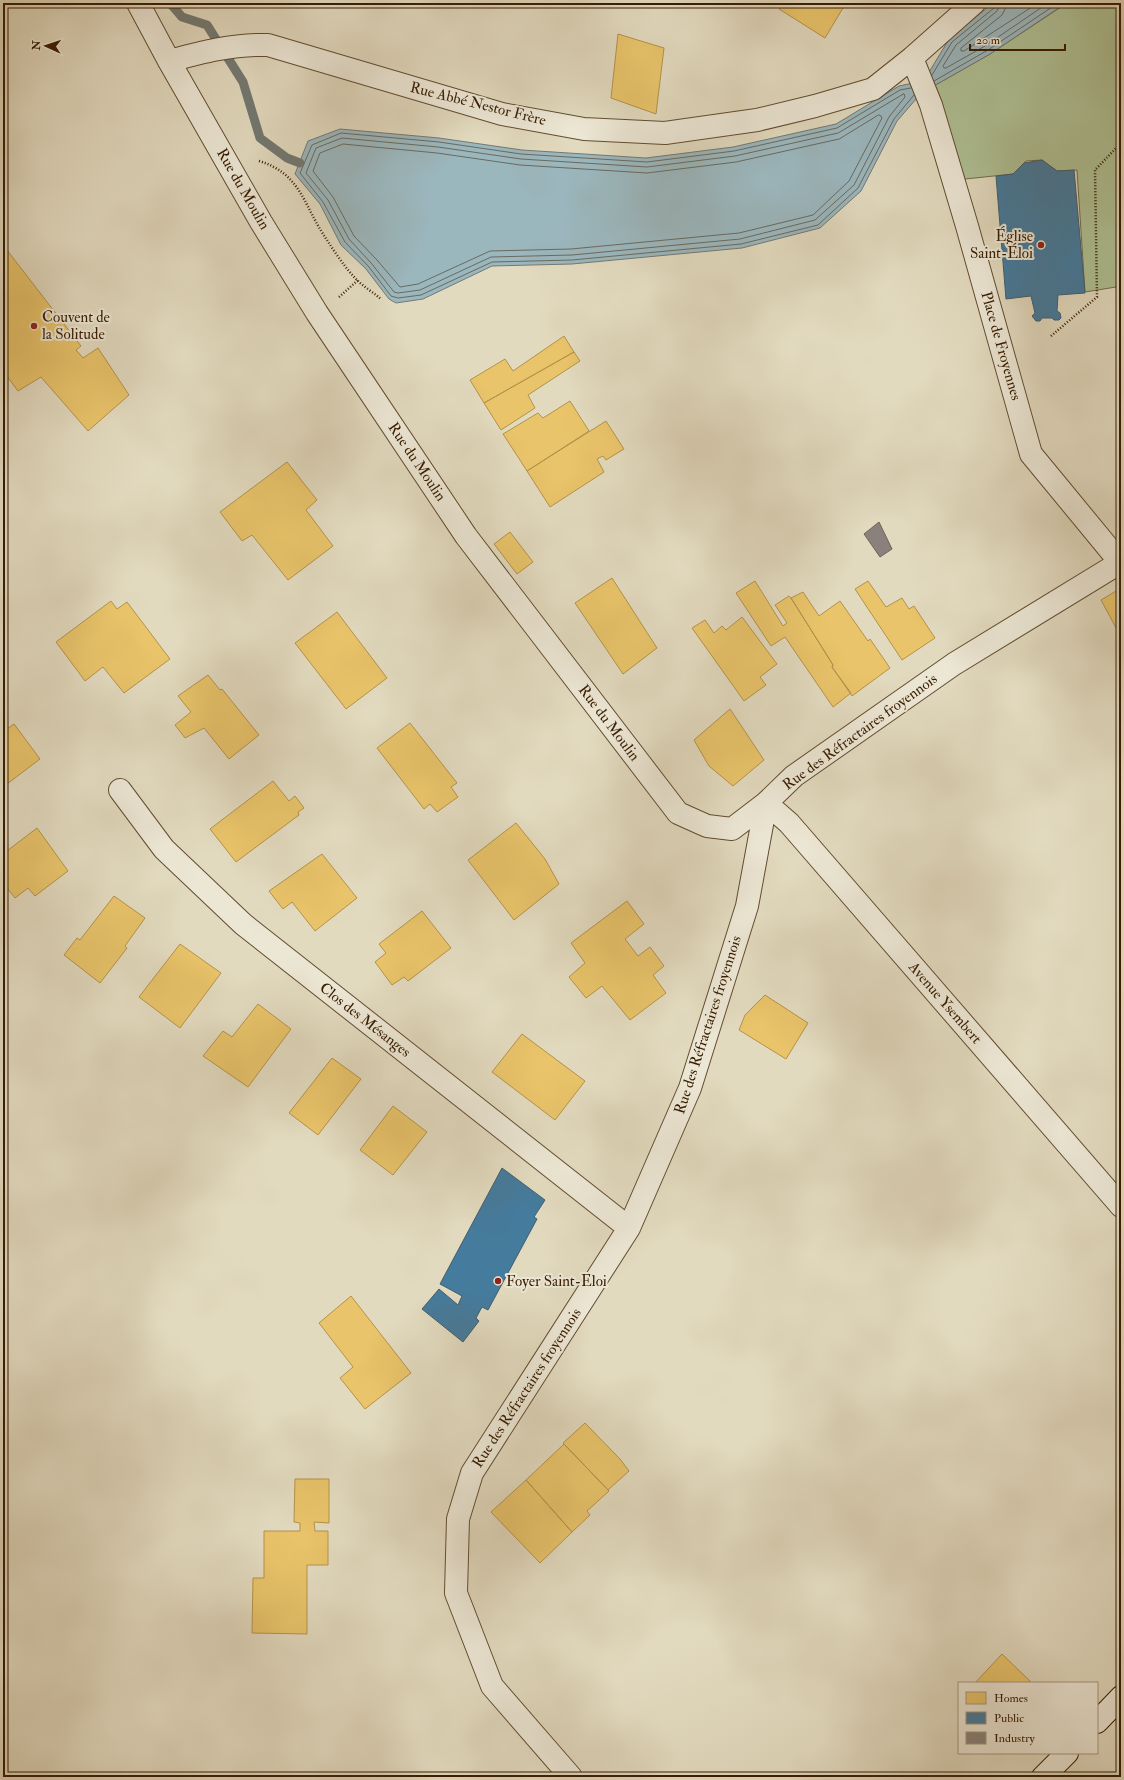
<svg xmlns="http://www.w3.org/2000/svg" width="1124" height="1780" font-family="'IM FELL Double Pica',serif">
<rect width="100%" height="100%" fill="#e2dabf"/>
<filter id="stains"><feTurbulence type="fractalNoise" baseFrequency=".005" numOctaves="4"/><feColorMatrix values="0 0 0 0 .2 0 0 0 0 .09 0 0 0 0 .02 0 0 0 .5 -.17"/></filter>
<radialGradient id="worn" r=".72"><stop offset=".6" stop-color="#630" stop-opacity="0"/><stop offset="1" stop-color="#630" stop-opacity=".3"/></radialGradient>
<path fill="#afc195" stroke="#736e4a" d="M1067 3H1121V273L1116 287 1085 292 1077 170 1057 171 1042 160 1026 161 1013 174 965 179 932 87 990 54Z"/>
<path fill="#9bb7be" stroke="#737972" d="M993 3H1066L990 54 932 87 917 98 897 121 861 191 820 228 742 248 572 264 492 266 423 299 396 303 389 299 366 269 341 245 320 204 295 174 308 141 340 129 439 138 522 150 646 158 733 147 836 124 899 86 913 83 928 74 949 39Z"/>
<path fill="#e9c46a" stroke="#b4924a" d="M785 3H846L825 38 779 9Z
M618 34 664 48 656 114 611 98Z
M3 245 81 346 76 350 83 358 98 348 129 395 88 431 41 377 18 391 3 371Z
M564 336 574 352 484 403 470 380 505 359 513 371Z
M574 352 580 361 528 395 535 408 501 430 484 403Z
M570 401 589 431 527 471 503 434 538 413 543 418Z
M606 421 624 449 606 460 603 456 597 459 604 472 550 507 527 471Z
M287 462 317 500 306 510 333 546 288 580 252 535 242 541 220 512Z
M510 532 533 562 517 574 494 544Z
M612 578 657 648 623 674 575 603Z
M755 581 783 626 787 623 775 605 789 596 791 598 833 665 832 667 851 693 833 707 785 637 771 646 736 593Z
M868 581 886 607 902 598 909 609 914 606 935 638 902 660 855 589Z
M1121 588V637L1101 600Z
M803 592 819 616 840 601 868 641 870 639 890 668 852 696 832 667 833 665 791 598Z
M111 601 117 609 127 602 170 659 124 693 103 667 85 681 56 642Z
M337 612 387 678 346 709 295 643Z
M742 617 777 664 760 677 766 685 744 701 692 628 705 620 714 633 722 626 726 630Z
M208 675 220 690 222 689 259 735 229 759 204 728 185 738 175 725 191 712 178 696Z
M730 709 764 760 733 786 709 766 694 740Z
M410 723 457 783 451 787 458 797 437 812 430 804 424 809 377 748Z
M14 724 40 759 3 787V732Z
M273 781 289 801 295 796 304 808 298 812 299 815 236 862 210 829Z
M516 823 545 859 559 884 514 920 468 860Z
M37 828 68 871 35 896 28 888 15 898 3 883V854Z
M322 854 357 898 315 931 292 902 283 909 269 891Z
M114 896 145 918 125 946 127 948 100 983 64 955 77 938 80 940Z
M627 901 644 924 625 939 638 956 650 947 664 966 653 975 666 993 630 1020 602 986 586 998 569 977 585 963 571 943Z
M422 911 451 948 408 981 404 977 392 985 375 962 386 953 379 944Z
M180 944 221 973 180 1028 139 997Z
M765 995 808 1023 786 1059 739 1030 745 1015Z
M258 1004 291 1029 248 1087 203 1056 223 1031 232 1037Z
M522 1034 585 1081 555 1120 492 1072Z
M332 1058 361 1079 318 1135 289 1113Z
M393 1106 427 1132 393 1175 360 1150Z
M351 1296 411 1373 365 1409 340 1378 353 1367 319 1323Z
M585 1423 620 1459 629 1471 608 1490 563 1443Z
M564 1444 609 1491 587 1511 590 1515 572 1532 526 1480Z
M295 1479H329V1523L314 1522 315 1531H328V1565H307V1634L252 1633 253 1578H264V1531H300V1523L294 1522Z
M526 1480 572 1532 540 1563 491 1512Z
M1002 1654 1032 1683H975Z"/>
<path fill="#457b9d" stroke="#415e6e" d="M1042 160 1057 171 1074 170 1085 293 1058 295 1057 311 1060 313 1061 318 1059 320H1054L1052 318H1042L1040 321H1036L1032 316 1035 313 1031 296 1006 299 996 176 1013 174 1024 163Z
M502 1168 545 1200 534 1217 537 1219 488 1310 482 1307 476 1318 479 1321 463 1342 422 1309 439 1289 458 1305 462 1296 440 1284Z"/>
<path fill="#8a817c" stroke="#716357" d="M879 522 892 549 880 557 864 534Z"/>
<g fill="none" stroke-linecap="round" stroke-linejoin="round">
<path stroke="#696a5f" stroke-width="1" d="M1000 3 997 11 956 45 943 66 944 68H946L985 46 1048 3
M1006 3 1005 9 1002 15 961 48V51H964L1038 3
M932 75 952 42 994 8 995 3
M934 81 988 50 1058 3
M911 88 900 90 837 128 734 151 647 162 521 154 439 142 341 133 312 145 300 173 323 202 345 242 369 267 391 296 398 298 421 295 492 262 572 260 741 244 818 225 858 188 894 119 914 95
M904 94 905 97 889 117 854 185 815 220 740 239 572 255 491 257 420 290 398 293 394 292 372 264 349 239 328 200 306 173 316 148 342 138 438 147 521 159 647 167 735 156 838 133Z
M879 115 881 116 882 118 849 181 813 215 739 233 571 249 490 251 418 284 400 287 377 260 354 236 333 197 313 171 320 153 343 144 437 153 520 165 647 173 736 162 839 139Z"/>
<path stroke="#737972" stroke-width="9" d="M170 3 182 17 207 25 243 82 260 138 287 158 300 163"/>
<g stroke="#624c30" stroke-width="24">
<path id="minor" d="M138 3 169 61 261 222 317 313 466 536 678 813 707 826 732 829 766 803 794 776 954 664 1121 562
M912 58 931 105 967 226 1031 454 1120 562
M169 61C202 52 233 44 268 45L502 114 584 129 665 133 757 120 815 106 873 89 912 58 974 3
M120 790 164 849 243 924 629 1228
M766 803 789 823 1121 1206
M571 1777 492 1686 456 1593 458 1519 472 1473 629 1228 690 1088 747 906 766 803"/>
</g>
<g stroke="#371c00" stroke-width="24">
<path id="secondary" d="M1097 1722 1121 1697
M1043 1777 1067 1753"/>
</g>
<path stroke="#371c00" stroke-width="2.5" stroke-dasharray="1 2" stroke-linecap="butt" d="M1119 3V16L1121 19
M259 161C299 173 303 202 323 234 333 249 344 267 357 280 364 287 374 293 381 299
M339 297 358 280
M1051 336 1097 297 1095 170 1121 143"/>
<use href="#minor" stroke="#ece7d5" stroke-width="22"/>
<use href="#secondary" stroke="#ece7d5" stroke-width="22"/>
</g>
<g fill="#8f2418" stroke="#ece7d5" stroke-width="1.5">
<circle cx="1041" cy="245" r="4"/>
<circle cx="34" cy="326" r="4"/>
<circle cx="498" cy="1281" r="4"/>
</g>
<g text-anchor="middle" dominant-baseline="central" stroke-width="4" stroke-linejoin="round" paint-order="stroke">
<g font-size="15" fill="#371c00" stroke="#ece7d5">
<text transform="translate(478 104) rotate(14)">Rue Abbé Nestor Frère</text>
<text transform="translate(243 189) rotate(60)">Rue du Moulin</text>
<text transform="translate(1001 346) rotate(74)">Place de Froyennes</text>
<text transform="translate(417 462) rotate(56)">Rue du Moulin</text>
<text transform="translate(609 723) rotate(53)">Rue du Moulin</text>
<text transform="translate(860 732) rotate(-36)">Rue des Réfractaires froyennois</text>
<text transform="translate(945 1003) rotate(49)">Avenue Ysembert</text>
<text transform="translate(365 1020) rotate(38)">Clos des Mésanges</text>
<text transform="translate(708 1025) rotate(-72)">Rue des Réfractaires froyennois</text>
<text transform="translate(527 1388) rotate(-57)">Rue des Réfractaires froyennois</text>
</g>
<g font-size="15" fill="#371c00" stroke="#ece7d5" text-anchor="start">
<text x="1033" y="236" text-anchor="end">Église<tspan x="1033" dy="17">Saint-Éloi</tspan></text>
<text x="42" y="317">Couvent de<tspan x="42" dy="17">la Solitude</tspan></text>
<text x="506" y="1281">Foyer Saint-Eloi</text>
</g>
</g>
<rect width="1124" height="1780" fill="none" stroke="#e2dabf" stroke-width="16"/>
<rect x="4" y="4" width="1116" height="1772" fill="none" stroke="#371c00" stroke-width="2"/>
<rect x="8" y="8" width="1108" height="1764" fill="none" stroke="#371c00"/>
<rect x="958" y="1682" width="140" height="72" fill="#ece7d5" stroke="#a49680"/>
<rect x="966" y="1692" width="20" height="12" fill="#e9c46a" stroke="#a49680"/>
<text x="994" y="1702" font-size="12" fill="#371c00">Homes</text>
<rect x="966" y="1712" width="20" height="12" fill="#457b9d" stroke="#a49680"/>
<text x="994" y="1722" font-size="12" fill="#371c00">Public</text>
<rect x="966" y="1732" width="20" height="12" fill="#8a817c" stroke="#a49680"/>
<text x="994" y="1742" font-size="12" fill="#371c00">Industry</text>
<g transform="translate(46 46) rotate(273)" stroke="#ece7d5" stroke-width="3" paint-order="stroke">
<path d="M0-3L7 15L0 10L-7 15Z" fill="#371c00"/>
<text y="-6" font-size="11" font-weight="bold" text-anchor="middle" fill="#371c00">N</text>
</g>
<path d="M970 44v6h95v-6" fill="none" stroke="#371c00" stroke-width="2"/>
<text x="976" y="44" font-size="12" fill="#371c00" stroke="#ece7d5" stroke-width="3" paint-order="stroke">20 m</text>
<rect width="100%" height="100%" filter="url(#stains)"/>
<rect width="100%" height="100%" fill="url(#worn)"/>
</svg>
